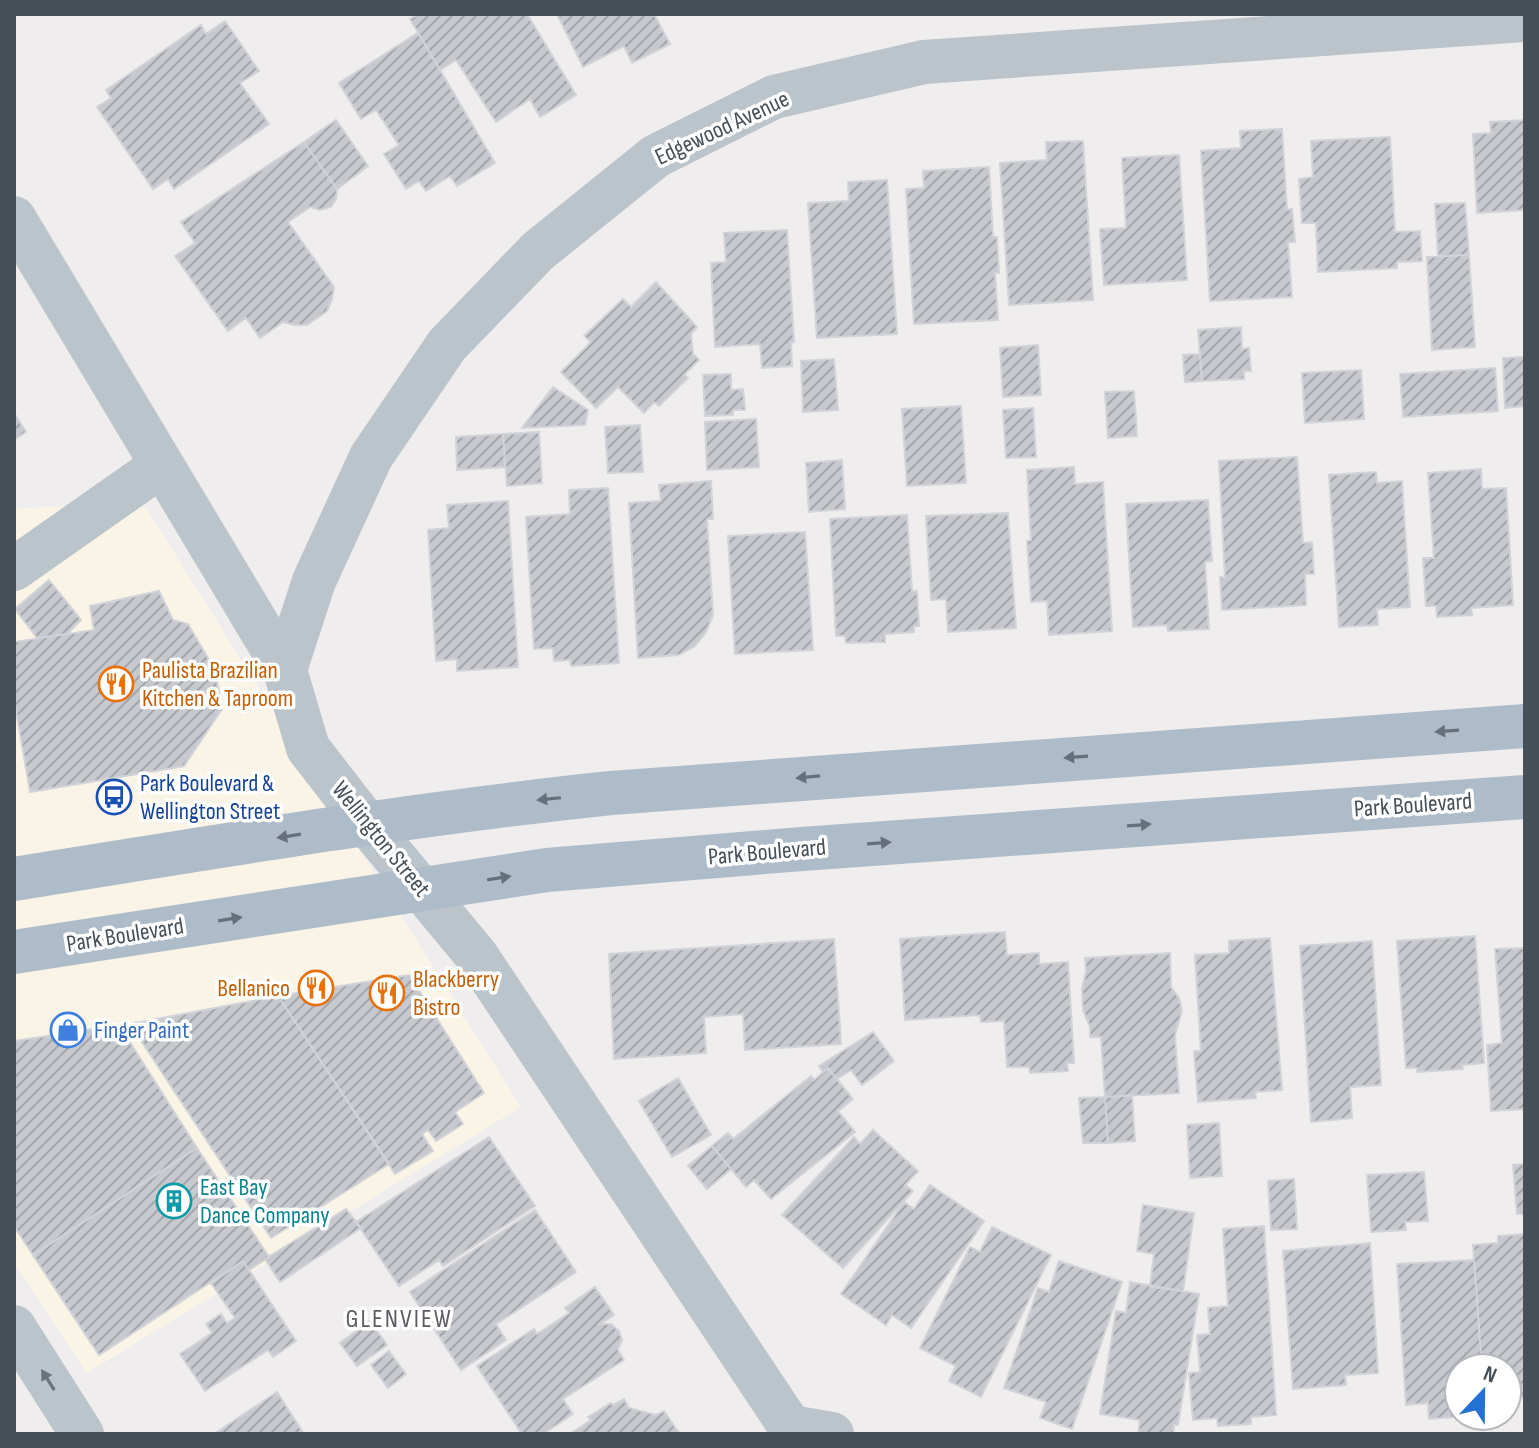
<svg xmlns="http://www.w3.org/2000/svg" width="1539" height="1448" font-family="'Sofia Sans Condensed',sans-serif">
<defs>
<pattern id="building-hatch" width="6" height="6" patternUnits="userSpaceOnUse" patternTransform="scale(2)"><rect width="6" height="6" fill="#c7c9cf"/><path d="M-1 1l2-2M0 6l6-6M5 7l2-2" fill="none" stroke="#a3a6ab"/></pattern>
</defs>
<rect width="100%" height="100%" fill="#efeded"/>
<path fill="#faf4e6" d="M142 501 521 1107 87 1373 14 1262V509Z"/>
<path fill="url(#building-hatch)" stroke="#d1d3d8" stroke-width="2" d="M419 14H527L576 95 540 117 530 99 496 122 456 60 440 70 410 19Z
M557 14H654L670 44 632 63 624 46 583 67Z
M225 21 259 71 240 83 269 124 174 189 168 179 153 189 97 107 111 98 106 90 201 25 206 34Z
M418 33 495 163 457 186 450 176 426 191 419 181 406 189 384 154 399 145 376 110 361 119 339 83Z
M336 120 368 166 337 189 304 142Z
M1525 120V210L1477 213 1473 134 1491 133 1490 122Z
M1282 129 1287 210 1292 209 1295 242H1288L1292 297 1210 301 1201 151 1241 148 1240 131Z
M1390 137 1395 232 1420 231 1422 261 1397 262V268L1318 272 1316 223H1302L1299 179 1313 177 1311 141Z
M1083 141 1093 300 1009 305 1000 163 1047 160 1046 142Z
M304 142 337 189 336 199 331 207 320 210 310 207 288 222 334 287 332 299 327 311 307 325H295L283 322 260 338 246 318 228 331 175 256 195 243 181 222Z
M1179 155 1187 280 1104 285 1100 229 1126 228 1122 158Z
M989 167 993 237H997L999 273H995L998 320 914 324 906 189 924 188 923 171Z
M887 180 897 334 817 338 808 203 849 201 848 182Z
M1465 203 1469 255 1438 256 1435 204Z
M787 230 794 342 791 343 792 366 762 368 760 344 715 347 711 263 726 262 724 233Z
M1469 255 1475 347 1432 350 1427 257Z
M656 282 697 327 691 334 693 354 699 360 684 375 688 378 659 406 654 402 644 413 618 387 596 408 561 372 591 342 584 336 623 299 631 307Z
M1241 327 1242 349 1249 348 1251 371H1244V379L1202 381 1198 330Z
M1038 345 1041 395 1003 397 1000 348Z
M1200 354 1202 381 1185 382 1183 355Z
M1525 357V406L1505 408 1503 358Z
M834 359 838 410 803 412 801 361Z
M1495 368 1498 411 1403 417 1400 374Z
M1361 370 1364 419 1305 423 1302 373Z
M731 374V390L743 389 745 410H733V415L705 416 703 375Z
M553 387 588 410 585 425 522 428Z
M1134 391 1137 436 1108 438 1105 392Z
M961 406 966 483 907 486 902 409Z
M1033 408 1036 457 1006 458 1003 410Z
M14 413 26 432 14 440Z
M756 419 759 467 707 470 705 422Z
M640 425 643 472 608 473 605 427Z
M539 432 542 483 507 486 503 434Z
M503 434 505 467 457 470 456 437Z
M1297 457 1303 543 1312 542 1314 574H1305L1306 605 1222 610 1220 577 1225 578 1219 461Z
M842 460 845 509 809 512 806 463Z
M1074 467 1075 484 1103 482 1112 631 1049 635 1047 601 1031 602 1027 541 1031 540 1027 470Z
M1481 469 1482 489 1506 488 1513 605 1471 608 1472 615 1437 617 1436 606H1426L1423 558H1434L1428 473Z
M1376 472 1377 483 1402 481 1410 607 1377 609 1378 625 1339 627 1329 475Z
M711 481 713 519H707L713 615 706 632 695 646 679 655 638 658 629 503 661 501 659 485Z
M608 488 619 663 571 666 570 660 554 661 553 648 534 649 526 517 570 514 569 490Z
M1208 500 1212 561 1205 562 1209 629 1168 631 1167 625 1133 627 1126 504Z
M508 501 518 667 457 671V659L436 661 428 530 449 528 447 505Z
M1008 513 1016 628 948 632 946 599 931 600 926 516Z
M907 515 912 591H917L919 626H914V632L885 634V642L846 643 845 636H836L830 519Z
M805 532 813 650 735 654 728 536Z
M49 580 81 620 67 634 37 638 15 609Z
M159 591 173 620 188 624 215 670 222 709 184 766 30 792 14 699V642L94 630 90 606Z
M1005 932 1007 955 1039 953V964L1068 962 1074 1063H1067L1068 1071 1030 1073 1029 1067H1007L1004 1021 981 1022 980 1015 905 1020 900 939Z
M1475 936 1484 1063 1462 1065 1463 1069 1417 1072V1068H1406L1397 941Z
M1270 938 1282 1090 1255 1092 1256 1098 1198 1102 1194 1051H1201L1195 955 1229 953V941Z
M834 939 841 1044 745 1050 743 1014 704 1017 706 1053 614 1059 609 954Z
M1372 941 1381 1085 1350 1087 1352 1118 1311 1122 1300 946Z
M1525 948V1109L1491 1111 1487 1045 1502 1043 1495 949Z
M1170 953 1171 987 1179 998 1182 1011 1175 1035 1179 1093 1105 1097 1101 1037H1090V1027L1083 1010 1082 989 1086 971 1085 958Z
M409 975 484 1093 455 1112 463 1124 436 1141 428 1130 422 1134 433 1151 395 1174 278 996Z
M278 996 389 1164 271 1238 130 1024Z
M119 1025 197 1148 33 1255 14 1226V1041Z
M873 1032 894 1061 862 1085 851 1070 837 1079 828 1068 823 1072 819 1066Z
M828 1068 853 1099 838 1111 855 1132 771 1199 754 1180 746 1187 712 1146 728 1133 733 1139 811 1076 814 1080Z
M678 1078 711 1135 672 1157 639 1101Z
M1132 1095 1135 1141 1108 1143 1105 1097Z
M1105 1097 1108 1143H1083L1079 1098Z
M1219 1123 1222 1176 1190 1178 1187 1125Z
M873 1130 918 1171 905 1185 913 1191 843 1268 782 1215 854 1137 860 1144Z
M489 1137 535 1206 443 1266 439 1260 399 1286 356 1222Z
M712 1146 731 1169 707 1189 688 1166Z
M197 1148 269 1257 249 1270 243 1261 99 1355 33 1255Z
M1525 1164V1214H1517L1513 1165Z
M1424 1172 1428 1221 1405 1222 1406 1230 1371 1232 1367 1175Z
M1294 1179 1297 1229 1271 1230 1268 1181Z
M930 1185 984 1221 911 1328 892 1315 886 1325 841 1294 904 1202 914 1209Z
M1143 1205 1194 1213 1183 1291 1150 1287 1154 1254 1137 1251Z
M346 1209 361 1228 280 1282 265 1259Z
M535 1210 576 1272 496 1324 506 1340 461 1370 410 1292Z
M1264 1226 1276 1415 1251 1417V1424L1218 1426 1217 1418 1193 1420 1189 1373 1200 1372 1197 1335 1210 1334 1208 1308 1228 1306 1223 1229Z
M992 1227 1051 1255 981 1397 949 1381 956 1366 920 1348 970 1247 980 1252Z
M1525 1234V1397L1507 1398V1368H1482L1473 1245 1498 1243V1236Z
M1370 1243 1378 1373 1345 1375 1346 1385 1293 1389 1283 1251Z
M1474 1260 1482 1368H1459V1416H1469L1429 1419 1428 1403 1406 1405 1397 1264Z
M243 1261 296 1341 273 1357 268 1350 205 1391 180 1354 212 1333 206 1324 221 1314 227 1323 235 1318 211 1283Z
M1059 1261 1122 1282 1072 1429 1040 1418 1046 1402 1004 1388 1038 1288 1049 1292Z
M1130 1282 1199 1294 1178 1425H1174L1173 1434H1138L1140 1420 1100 1414 1116 1311 1126 1313Z
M595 1287 614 1315 600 1324H611L619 1331 622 1340 618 1350 624 1360 563 1399 573 1414 543 1434H522L477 1366 534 1329 537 1334 569 1313 565 1308Z
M370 1321 387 1345 357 1366 340 1343Z
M389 1351 406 1374 388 1388 371 1365Z
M277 1392 304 1434H214Z
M624 1399 629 1408 656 1415 664 1411 680 1434H570L591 1420 588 1417 611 1403 613 1405Z"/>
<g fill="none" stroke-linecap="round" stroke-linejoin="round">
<path stroke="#bcc4cb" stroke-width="44" d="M14 218 285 670 308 748 366 823 476 955 795 1434
M14 569 162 465
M285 670 314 581 371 457 447 345 538 251 656 156 774 97 924 62 1525 20
M14 1327 82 1434
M791 1427 832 1434"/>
<path stroke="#aebcca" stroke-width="44" d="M14 879C213 847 411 814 611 793L1525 726
M14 952 547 870 802 849 1525 797"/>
</g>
<defs><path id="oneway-solid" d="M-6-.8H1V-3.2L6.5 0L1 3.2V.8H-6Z" transform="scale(2)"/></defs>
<g fill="#65707b">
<use href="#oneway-solid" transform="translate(1447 731) rotate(176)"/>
<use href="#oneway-solid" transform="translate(1076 757) rotate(176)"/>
<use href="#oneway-solid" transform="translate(808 777) rotate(175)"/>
<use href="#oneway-solid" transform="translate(549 799) rotate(174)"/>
<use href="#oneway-solid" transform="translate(1139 825) rotate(-4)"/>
<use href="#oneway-solid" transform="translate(289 836) rotate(171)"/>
<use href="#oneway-solid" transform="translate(879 843) rotate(-4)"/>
<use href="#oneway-solid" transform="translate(499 878) rotate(-9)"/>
<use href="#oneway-solid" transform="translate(230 919) rotate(-9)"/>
</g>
<use fill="#69737b" href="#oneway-solid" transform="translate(48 1380) rotate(-122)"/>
<defs>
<g id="restaurant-ring" transform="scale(1.8)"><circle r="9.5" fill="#fff" stroke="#e8710a" stroke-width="1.5"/><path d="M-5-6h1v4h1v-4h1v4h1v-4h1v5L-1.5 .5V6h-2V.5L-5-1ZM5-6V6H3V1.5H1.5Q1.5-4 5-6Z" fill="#e8710a"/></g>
<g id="bus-ring" transform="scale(1.8)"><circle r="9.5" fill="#fff" stroke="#1a4fb4" stroke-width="1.5"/><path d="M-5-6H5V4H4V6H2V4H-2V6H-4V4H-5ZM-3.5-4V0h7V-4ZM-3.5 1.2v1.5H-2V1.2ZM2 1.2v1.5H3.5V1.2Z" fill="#1a4fb4"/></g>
<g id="shop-ring" transform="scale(1.8)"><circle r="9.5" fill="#fff" stroke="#3f7fe0" stroke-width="1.5"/><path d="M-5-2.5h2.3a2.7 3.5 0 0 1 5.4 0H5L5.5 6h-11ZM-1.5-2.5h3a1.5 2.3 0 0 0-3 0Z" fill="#3f7fe0"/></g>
<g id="building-ring" transform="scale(1.8)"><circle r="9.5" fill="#fff" stroke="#0f9aa8" stroke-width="1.5"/><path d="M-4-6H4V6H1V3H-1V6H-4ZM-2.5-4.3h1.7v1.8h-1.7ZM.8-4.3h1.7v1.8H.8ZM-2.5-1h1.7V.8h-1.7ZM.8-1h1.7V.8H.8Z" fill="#0f9aa8"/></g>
</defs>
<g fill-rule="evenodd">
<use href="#restaurant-ring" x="116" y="684"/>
<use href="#bus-ring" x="114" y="797"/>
<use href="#restaurant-ring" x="316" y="988"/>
<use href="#restaurant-ring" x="387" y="993"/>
<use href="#shop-ring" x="68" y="1030"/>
<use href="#building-ring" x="174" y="1201"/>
</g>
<g text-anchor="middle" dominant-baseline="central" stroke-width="7" stroke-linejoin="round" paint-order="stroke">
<g font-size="24" fill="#465059" stroke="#fff">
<text transform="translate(722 128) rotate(-25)">Edgewood Avenue</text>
<text transform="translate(1413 805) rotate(-4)">Park Boulevard</text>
<text transform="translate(381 839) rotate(51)">Wellington Street</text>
<text transform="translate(767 852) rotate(-5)">Park Boulevard</text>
<text transform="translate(125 935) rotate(-9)">Park Boulevard</text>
</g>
<g font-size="24" fill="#c56008" stroke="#fff" text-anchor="start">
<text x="142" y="670">Paulista Brazilian<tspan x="142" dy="28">Kitchen &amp; Taproom</tspan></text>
<text x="413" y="979">Blackberry<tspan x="413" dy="28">Bistro</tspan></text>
<text x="290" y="988" text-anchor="end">Bellanico</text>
</g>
<g font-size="24" fill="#164399" stroke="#fff" text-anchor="start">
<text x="140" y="783">Park Boulevard &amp;<tspan x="140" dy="28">Wellington Street</tspan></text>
</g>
<g font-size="24" fill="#366cbe" stroke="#fff" text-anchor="start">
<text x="94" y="1030">Finger Paint</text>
</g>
<g font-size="24" fill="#0d838f" stroke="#fff" text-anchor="start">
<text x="200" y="1187">East Bay<tspan x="200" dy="28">Dance Company</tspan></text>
</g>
<g font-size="26" letter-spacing="2" fill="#5a5d61" stroke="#fff">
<text x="399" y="1319">GLENVIEW</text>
</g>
</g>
<rect width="1539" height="1448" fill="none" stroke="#465059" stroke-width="32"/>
<g transform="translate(1483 1392) rotate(22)"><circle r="38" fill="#ffffff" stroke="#b5b9bd" stroke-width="2"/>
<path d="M0-6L14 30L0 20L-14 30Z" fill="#2371d3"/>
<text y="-12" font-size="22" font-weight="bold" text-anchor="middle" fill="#465059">N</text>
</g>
</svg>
